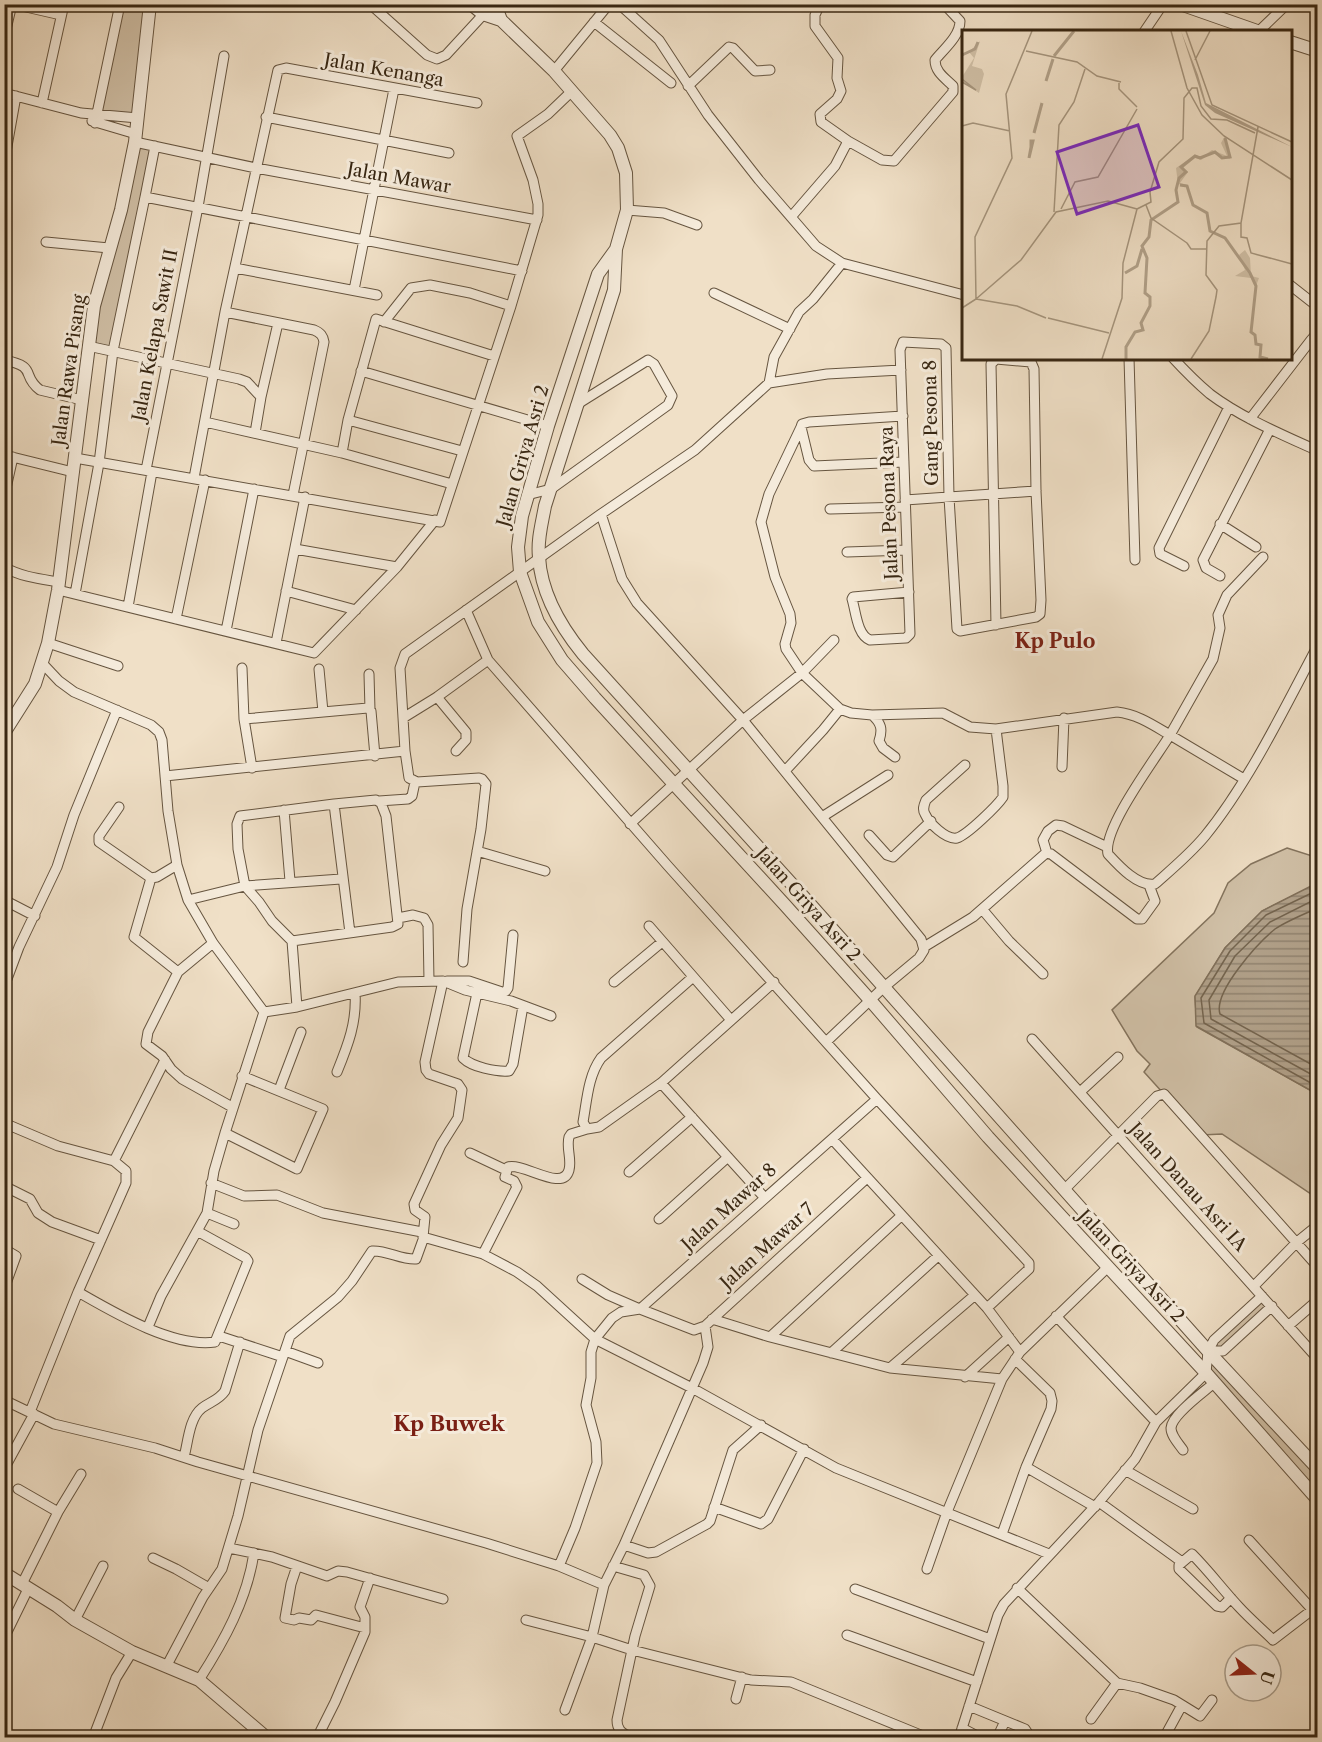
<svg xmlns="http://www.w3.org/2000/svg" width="1322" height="1742" font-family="'Libre Caslon Text',serif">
<defs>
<pattern id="water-rules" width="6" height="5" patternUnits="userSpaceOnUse" patternTransform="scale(1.5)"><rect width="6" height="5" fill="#b1a18a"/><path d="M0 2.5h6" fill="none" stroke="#918370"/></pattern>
</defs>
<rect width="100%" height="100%" fill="#f0e0c7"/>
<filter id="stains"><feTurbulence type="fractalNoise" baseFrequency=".00333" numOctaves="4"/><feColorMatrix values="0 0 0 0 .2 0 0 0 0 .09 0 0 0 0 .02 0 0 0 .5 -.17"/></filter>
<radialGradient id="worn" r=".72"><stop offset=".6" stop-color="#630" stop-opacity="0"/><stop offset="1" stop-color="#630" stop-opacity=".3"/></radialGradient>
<path fill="#d1c1a8" stroke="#84745e" stroke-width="1.5" d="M120 5H150L138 118 97 114Z
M135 142 155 146 113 351 88 346Z
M1287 848 1312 856 1317 851V884L1262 911 1225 948 1195 997 1197 1027 1317 1094V1198L1222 1134 1201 1135 1144 1072 1150 1064 1137 1051 1112 1010 1214 913 1228 883 1251 864Z
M1262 1296 1272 1306 1223 1351H1209L1317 1469V1500L1206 1373 1208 1351Z"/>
<path fill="url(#water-rules)" stroke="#81705a" stroke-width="1.5" d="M1317 883V1094L1196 1026 1195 996 1225 948 1262 911Z"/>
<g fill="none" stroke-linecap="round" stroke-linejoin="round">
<path stroke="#74644e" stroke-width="1.5" d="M1318 890 1266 915 1230 951 1201 998 1204 1023 1318 1087
M1318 898 1270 922 1235 956 1209 1000 1211 1019 1318 1078
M1318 908C1304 914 1287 921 1275 929 1258 943 1213 992 1220 1014L1318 1068"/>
<g stroke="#665540" stroke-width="11">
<path id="minor" d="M13 4 61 15
M370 4 427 55 437 59 446 55 493 4
M619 4 659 40 708 115 759 180 816 246 842 263 964 295
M820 4 815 15V26L838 58 837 78 841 91 837 99 820 114 821 122 848 141
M594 22 671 83
M1144 32 1163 4
M1258 32 1287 4
M4 38 12 4
M554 71 609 4
M688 86 729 47 733 48 755 71 770 70
M4 93 81 113 138 118
M42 103 64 4
M266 117 449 153
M92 121 136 134
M95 123 120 4
M135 142 256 168 537 220
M155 146 145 197 522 271
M4 163 16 96
M627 210 664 213 697 225
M791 217 835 166 848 141 882 160 894 161 953 92V86C945 78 935 72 935 60 944 49 960 36 960 21L944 4
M46 242 109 248
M235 268 377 295
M1290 285 1318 307
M354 290 394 89
M714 293 790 329
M225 312 314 330C321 333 323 336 324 342L293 495
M384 322 411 288 430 285 470 293 511 306
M1318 332 1311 340 1318 345
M88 346 239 379 247 382 261 397 255 433
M1129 358 1135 560
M1173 358C1185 371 1197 383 1210 394 1242 418 1281 434 1318 451
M4 360C39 367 20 375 40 390L82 400
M361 371 548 426
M769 383 827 374 901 370
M261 397 278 323
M903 416 809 422 802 424 801 427 809 460 814 466 904 462
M1250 419 1311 340
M348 420 462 451
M205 422 342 453 452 484
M801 427 769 494 761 522 775 577 790 614 791 623 785 644 786 649 802 673 840 709 851 713 872 715 943 713 970 727 996 729 1117 712C1137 714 1153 725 1170 735L1213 659 1220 628 1218 615 1227 595 1263 557
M342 453 348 420 376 319 494 356
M4 455 73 472
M75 458 440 522 511 306 538 215V204L533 180 517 136 548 114 572 91
M146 470 198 207 224 56
M194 478 225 312 278 70 286 68 477 103
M527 495 551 489 668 405 672 396 654 364 648 360 576 405
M4 497 13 457
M905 500 1036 491
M830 509 905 507
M601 514 622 579 637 603 743 720 921 939 924 950 919 958 883 988 826 1042
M1220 524 1256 547
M295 549 397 567
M847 552 906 550
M1184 566 1160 554 1159 548 1229 407
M4 567C21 577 41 579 59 582
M1220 576 1206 568 1203 560 1270 429
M58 590 314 653 397 567 435 520
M286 591 356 610
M909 592 853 597 852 599C856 612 857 635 870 640L906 638 910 634 900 350 903 342 941 344 946 348 949 497 957 629 960 631 1036 617 1040 614 1041 600 1036 491 1034 369 1031 362 996 359 991 364 996 625
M75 594 99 463 113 351 145 197
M128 607 152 472
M466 610 488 660 668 866 877 1099 1029 1263V1269L987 1308
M176 619 205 480
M226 631 254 489
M48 643 118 666
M276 643 305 497
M43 664 59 681 74 692 151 725 159 732 162 740 168 811 177 865 188 900 213 943 264 1012 297 1007 398 982 443 981 465 990 511 1001 551 1016
M242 668 244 719 252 768
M319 669 323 712
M369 674 370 710
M437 697 466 732V740L456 751
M872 715C881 723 883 729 879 741L883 748 895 757
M403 718 437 697 488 660
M244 719 368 708 371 711 375 756
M965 765 926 800C924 805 922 809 925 814 929 823 946 840 957 838 967 835 997 806 1003 797V786L996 729
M1062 767 1064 718
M785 771 823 730 840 709
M165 776 405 751
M1244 779 1170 735C1156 758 1102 829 1108 854 1119 866 1138 887 1155 884 1173 868 1190 854 1205 836 1249 782 1285 707 1318 645
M379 801 408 799 412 796 415 782
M119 807 99 836V842L151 878 157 877 177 865
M284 810 290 881
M822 817 888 775
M630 824 743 720 802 673 834 640
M869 835 887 855 893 857 931 821
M477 851 545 871
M1047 853 1043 840 1048 831 1056 825 1063 826 1107 847
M151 878 134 937 178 972
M4 900 35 916
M188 900 245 886 341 879
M982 909 1009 941 1043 974
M398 918 413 915 424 918 428 925 429 981
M649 926 731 1020
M292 941 392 927 398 924 386 816 381 803 376 800 334 804 350 933
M213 943 178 972 148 1032 146 1044 162 1056 171 1069 182 1079 232 1107
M924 947 973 917 1046 853 1051 854 1137 919H1142L1155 901 1149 885
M463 962 467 909 481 829 486 784 482 779 479 778 417 782 409 778 405 751 400 668 405 654 601 514 695 450 769 383 774 357 799 312 813 299 842 263
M693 977 601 1058C588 1076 587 1100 583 1122L587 1129 599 1127 661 1083 774 982
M443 981 425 1062 426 1070 429 1074 458 1084 462 1090 458 1118 441 1145 414 1204 415 1210 425 1217 423 1237 483 1254 517 1272 537 1286 595 1339 692 1388 836 1468 1049 1554
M447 981H469L502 992 506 991 508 988 513 935
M614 982 662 942
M4 987 19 947 57 867 74 815 117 710
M477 993 463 1058C472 1067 496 1072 509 1071L513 1064 523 1006
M297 1007 292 941 272 921 259 902 245 886 238 849 237 824 240 816 334 804
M1032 1039 1318 1359
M337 1072C348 1045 357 1022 355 993
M242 1076 323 1109 297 1169 225 1133 264 1012
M661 1083 764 1197
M279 1090 301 1032
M1080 1092 1118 1057
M4 1123 58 1146 114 1161
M225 1133 214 1171 207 1213 234 1224
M832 1139 987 1308 1020 1352
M470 1153 506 1170
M629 1172 692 1117
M867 1178 705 1326 694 1330 640 1309 877 1099
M211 1183 244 1196 277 1195 323 1213 422 1232
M4 1186 30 1199 38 1213 52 1222 101 1240
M1064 1190 1157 1096 1164 1094 1318 1267
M659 1219 728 1157
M4 1249 16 1256 4 1289
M483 1254 517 1187 514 1181 505 1177 508 1167C523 1162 563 1193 569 1170 572 1159 566 1148 569 1137L571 1134 587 1129
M582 1279 608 1295 640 1309
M1254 1286 1297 1242 1318 1225
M78 1292C113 1312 173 1348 215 1342L248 1261 246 1258 197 1231
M1056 1316 1156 1422
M712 1319 770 1337 890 1368 1002 1379 1020 1352 1108 1267
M1288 1326 1318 1300
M148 1327 161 1296 207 1213
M219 1336 283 1357
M770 1337 901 1216
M285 1351 318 1363
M1208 1351H1223L1272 1306
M831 1353 938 1256
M1015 1359 1050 1393 1052 1401 1051 1409 1026 1467 1095 1507
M890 1368 975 1295
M965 1377 1009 1337
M4 1400 54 1424 155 1448 198 1462 486 1543 559 1566 604 1585
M30 1412 78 1292 126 1183V1171L114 1161 165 1060
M761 1425 733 1450 710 1521 707 1524 656 1552 648 1553 624 1545 604 1585 592 1637 632 1650 751 1680 791 1682 928 1738
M1183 1450C1179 1444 1171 1436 1171 1428 1172 1414 1204 1392 1214 1383
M184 1457C188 1443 189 1418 202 1408 210 1402 219 1400 225 1391L240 1342
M4 1469 34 1414
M1125 1470 1193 1509
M18 1489 58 1512
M1099 1502 1182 1562
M714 1507 761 1524 768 1519 804 1449
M1002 1534 1026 1467
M1249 1540 1318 1616
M624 1545 703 1363 708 1347 705 1326
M229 1548 272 1557 327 1576 338 1571 347 1572 443 1599
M153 1558 176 1569 209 1588
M297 1566 291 1584 285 1618 294 1620 299 1618 311 1620 316 1615 365 1628
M559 1566 575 1528 597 1463 596 1442 586 1405 591 1378V1352L595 1339 612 1318 621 1312 640 1309
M613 1566 644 1575 650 1586 635 1636 617 1720C617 1731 623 1733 631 1738
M927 1569 947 1512 1002 1379
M22 1584 58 1512 81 1474
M1017 1588 1117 1683 1140 1688 1174 1700 1200 1716 1212 1700
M855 1589 990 1639
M1231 1598 1222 1607 1217 1606 1179 1569V1565L1192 1554C1209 1571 1223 1590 1239 1607 1250 1619 1262 1629 1273 1640L1312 1610
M75 1620 103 1566
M526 1620 592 1637 565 1710
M847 1635 977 1682
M4 1638 28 1589
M166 1667 203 1597 222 1569 238 1516 258 1430 290 1336 338 1297 352 1281 372 1251C387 1250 401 1260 416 1259L424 1237
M199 1680C224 1641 247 1600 254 1553
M736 1699 742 1677
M969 1706 1025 1729 1031 1738
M1091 1719 1117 1683
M962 1728 981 1738
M93 1738 116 1678 132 1652
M317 1738 335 1702 365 1632V1617L360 1607 370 1578
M959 1738 998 1615 1004 1604 1099 1502 1135 1459 1156 1422 1206 1373 1208 1351 1214 1340 1262 1296
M997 1738 1005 1721
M1164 1738 1182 1705"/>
</g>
<g stroke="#665540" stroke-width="14">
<path id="tertiary" d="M471 4 483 14 501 20
M495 4 501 20 554 71 610 135 618 148 626 173 627 210 616 249 614 290 545 506C542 523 537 540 539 557 541 593 561 627 583 654L809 903 1208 1351 1318 1469
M1180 4 1260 32
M1290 42 1318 51
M616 249 598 274 548 426 522 516 518 547 520 572 538 622 562 660 595 698 785 905 870 1000 988 1137 1206 1373 1318 1500
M4 733 35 684 48 643 58 590 94 306 121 210 135 142 150 4
M4 1573 57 1606 75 1620 132 1652 199 1680 267 1738"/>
</g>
<use href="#minor" stroke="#f5ebdb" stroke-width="9"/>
<use href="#tertiary" stroke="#f5ebdb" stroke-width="12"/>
</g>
<g text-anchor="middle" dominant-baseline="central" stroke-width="6" stroke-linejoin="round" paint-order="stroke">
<g font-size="18" fill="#382713" stroke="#f5ebdb">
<text transform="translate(384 70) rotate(10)">Jalan Kenanga</text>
<text transform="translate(399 178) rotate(10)">Jalan Mawar</text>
<text transform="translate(155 335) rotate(-79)">Jalan Kelapa Sawit II</text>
<text transform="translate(69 370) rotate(-82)">Jalan Rawa Pisang</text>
<text transform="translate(931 423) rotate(-91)">Gang Pesona 8</text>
<text transform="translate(523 456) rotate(-74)">Jalan Griya Asri 2</text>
<text transform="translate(889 503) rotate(-92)">Jalan Pesona Raya</text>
<text transform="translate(808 904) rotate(48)">Jalan Griya Asri 2</text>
<text transform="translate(1188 1187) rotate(48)">Jalan Danau Asri IA</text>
<text transform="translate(729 1207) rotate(-42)">Jalan Mawar 8</text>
<text transform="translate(767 1246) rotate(-42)">Jalan Mawar 7</text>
<text transform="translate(1131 1266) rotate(47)">Jalan Griya Asri 2</text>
</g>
<g font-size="20" font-weight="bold" fill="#7a1f14" stroke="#f5ebdb">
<text x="1055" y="641">Kp Pulo</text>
</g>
<g font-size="21" font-weight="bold" fill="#7a1f14" stroke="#f5ebdb">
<text x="449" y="1423">Kp Buwek</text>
</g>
</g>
<g transform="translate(962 30)">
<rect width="330" height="330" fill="#f0e0c7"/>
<path d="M18 11 10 36 20 39 22 44 17 63 0 52V47L12 28 7 22ZM263 106 268 129 250 123 239 130 233 128 221 138 226 142 218 153 226 155 228 167 225 156 216 154 214 138 233 125 240 127 250 120 265 126 259 113Z" fill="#d1c1a8"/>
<path d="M283 220 288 228 289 246 297 248 294 256 289 248 273 246 283 240 277 225Z" fill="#d1c1a8"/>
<path d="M219 1 236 45 244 73 330 117 253 83 243 75Z" fill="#b1a18a"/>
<path fill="none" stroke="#b1a18a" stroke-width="3" d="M0 25 13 19 16 12M92 26 112 1M84 51 91 29M72 103 80 73M69 111H71L67 128 69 117ZM218 155 225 156 231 175 245 183 248 201 263 208 288 243 294 256 289 302 293 305 294 314 299 315 298 327 306 329M163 243 175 236 180 219M164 329V317L173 302 181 300 179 293 188 276V267L183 263 185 228 180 216 187 207 189 190 216 172 214 160 217 148 224 142 219 137 233 126 238 128 253 122 260 128 268 127 263 108"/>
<path fill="none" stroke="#a6967f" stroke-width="1.5" d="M209 1 225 58 240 85 262 106 330 150M224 1 250 75 330 112M64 21 115 32 135 46 159 52M233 30 248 1M0 49 14 60 0 52M157 53V59L175 77M0 96 11 93 48 101M184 175 189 188 225 213M99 179 113 152 136 147 175 79M175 179 189 172 188 162 197 132 221 109 222 68 230 58H235L239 76 249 89 265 90 293 103M92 182 97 95 112 72 123 39M279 193V207L285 208 289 223 330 234M225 213 229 219H245M14 269 59 230 94 182 146 171 175 179M14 269 55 276 84 288M0 278 14 269 13 207 50 128 44 64 70 1M86 288 147 303M140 329 160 268 161 233 175 179M229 329 247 301 254 267 255 260 244 245 245 211 257 196 279 193 296 97"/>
<path fill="#7b2cbf" fill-opacity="0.15" stroke="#7b2cbf" stroke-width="3" d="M176 95 197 157 115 184 95 122Z"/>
<rect width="330" height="330" fill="none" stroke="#382713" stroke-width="3"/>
</g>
<rect width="1322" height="1742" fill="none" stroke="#f0e0c7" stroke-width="24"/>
<rect x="6" y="6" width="1310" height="1730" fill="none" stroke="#382713" stroke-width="3"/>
<rect x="12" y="12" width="1298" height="1718" fill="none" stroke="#382713" stroke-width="1.5"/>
<g transform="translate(1253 1673) rotate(108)"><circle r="28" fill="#f5ebdb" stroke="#a99d8b" stroke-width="1.5"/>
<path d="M0-4.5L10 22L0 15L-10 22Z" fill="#8f2418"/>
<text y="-9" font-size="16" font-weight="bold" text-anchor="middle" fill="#382713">U</text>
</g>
<rect width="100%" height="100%" filter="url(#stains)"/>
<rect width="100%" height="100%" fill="url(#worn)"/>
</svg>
